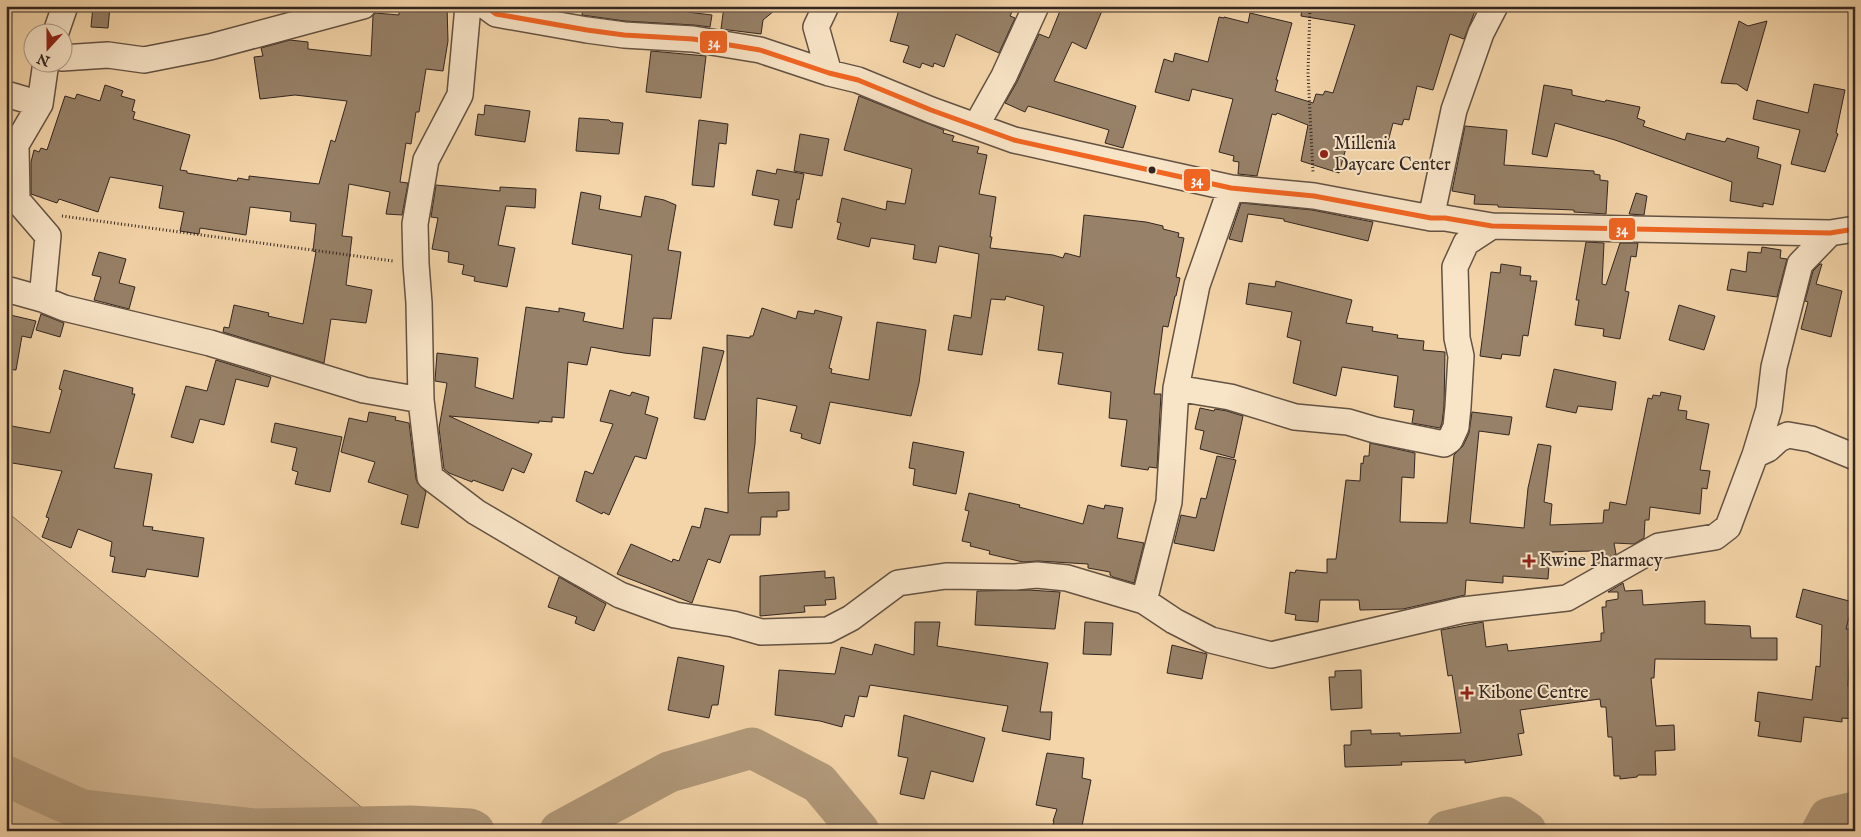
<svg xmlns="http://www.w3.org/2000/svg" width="1861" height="837" font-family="'IM FELL English',serif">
<rect width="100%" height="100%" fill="#f4d5a9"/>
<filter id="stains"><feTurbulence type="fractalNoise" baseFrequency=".004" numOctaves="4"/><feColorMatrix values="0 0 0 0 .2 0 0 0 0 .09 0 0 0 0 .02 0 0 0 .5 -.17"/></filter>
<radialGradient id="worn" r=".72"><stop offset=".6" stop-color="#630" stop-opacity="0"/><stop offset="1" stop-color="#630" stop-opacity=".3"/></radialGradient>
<path fill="#d3b792" stroke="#836e5a" d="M6 511 390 831H6Z"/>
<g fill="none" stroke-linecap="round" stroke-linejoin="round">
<path stroke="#b29a7b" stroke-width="41" d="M6 776 82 810 254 829 410 826 470 829 474 831
M560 831 669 772 752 748 819 783 859 831
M1447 831 1505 817 1526 831
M1822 831 1829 818 1855 812"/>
</g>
<path fill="#978168" stroke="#332621" d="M93 6H110L108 28 91 27Z
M399 6H447L448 41 443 71 426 69 419 112H416L411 144 406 143 400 182 408 183 402 215 386 214 390 192 349 184 342 236 352 237 346 285 372 290 366 323 331 319 324 363 223 332 224 327 229 328 234 305 269 313 268 316 303 324 316 252 313 251 316 224 290 221 291 212 250 207 246 235 200 228 199 234 180 231 184 212 159 208 163 186 110 177 98 212 59 199 57 203 31 194V162L34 150 39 152 41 148 47 150 65 96 75 99 77 94 100 101 105 85 123 91 121 96 135 100 132 111 135 112 133 119 190 135 180 170 187 171V173L237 181 238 178 249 180V176L319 184 331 140 335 142 347 101 295 95 260 99 254 57 263 56 261 48 290 40 308 42V49L371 56 373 16 375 13 399 15Z
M583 6H687V12L712 15 710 27 694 25 625 21 589 16 582 15Z
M724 6H780L763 20 761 34 721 29Z
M900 6H1015L1010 16 1015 18 999 53 956 34 944 67 934 63 933 67 922 63 920 68 903 62 909 46 890 41Z
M1062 6H1104L1086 49 1072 42 1054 81 1136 106 1123 148 1105 143 1109 130 1028 106 1025 112 1005 103 1017 82 1039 34 1049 38Z
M1302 6H1477L1464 39 1450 34 1433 90 1417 86 1409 120 1404 119 1402 125 1393 123 1386 149 1365 144 1364 146 1348 141 1339 173 1301 161 1308 125 1277 113 1276 115 1272 114 1257 176 1238 174 1239 162 1233 161 1234 156 1219 152 1233 99 1192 89 1189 101 1155 92 1164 59 1173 62 1175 53 1208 62 1219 17 1224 18V17L1248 23 1250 13 1292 23 1276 80H1278L1275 91 1313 103 1316 94 1323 95 1325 91 1333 93 1355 25 1301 16Z
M1739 21 1748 26 1767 21 1747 91 1737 84 1721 83Z
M651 51 706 56 701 98 646 92Z
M1814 84 1845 90 1836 133 1838 134 1825 172 1791 164 1800 130 1753 119 1757 100 1808 113Z
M1544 85 1572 90V95L1605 102 1606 100 1640 107 1637 118 1645 121 1643 126 1685 140 1687 133 1725 142 1727 138 1759 147 1757 158 1781 165 1773 205 1763 203V207L1730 201 1732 182 1615 140 1555 123 1547 157 1532 154Z
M859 96 944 130 943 133 954 136 952 141 979 147 977 153 987 155 979 194 996 197 990 237H992L990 248 1053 255 1063 258 1065 253 1080 257 1084 215 1146 222 1163 226V229L1179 233 1178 237 1184 238 1176 277 1180 278 1176 296H1175L1168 327 1163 326 1154 394H1161L1157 468 1149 467 1148 470 1121 466 1127 420 1109 418 1111 392 1058 384 1063 353 1038 350 1044 306 1006 296 1005 300 991 299 982 355 948 350 954 315 971 318 979 254 939 246 936 263 913 259 915 245 871 238 869 247 837 239 841 223 837 222 842 198 886 210 887 201 905 204 912 169 844 150Z
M485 105 530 111 525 142 475 135 478 114 484 115Z
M579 118 609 120 611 122 623 123 619 154 576 151Z
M699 120 728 124 726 144 719 143 714 187 692 185Z
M1465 126 1507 130 1504 165 1594 171V174L1600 175V180L1608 181 1606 214 1574 212V210L1498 207V205L1474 204 1475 195 1452 191Z
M800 134 829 139 822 176 794 171Z
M777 169 804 174 799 200 797 199 792 228 774 225 779 200 752 195 757 170 776 174Z
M436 185 500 191V187L536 189 535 208 506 206 498 245 515 248 507 287 474 281 475 277 462 274 464 265 448 262 449 252 432 249 438 218 431 217Z
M581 192 601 196 599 209 641 217 645 196 664 200 676 205 668 250 681 252 671 319 653 318 650 356 624 353 591 347 587 365 568 362 564 418 552 417V422L539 421V423L449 416 532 454 524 473 512 468 503 491 473 480 472 482 449 473 444 469 439 428 447 383 435 381 437 353 478 358 475 387 513 399 526 307 559 312V308L585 313 583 321 623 329 632 255 572 244Z
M1636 193 1647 196 1644 215 1629 214Z
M1241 203 1312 210 1373 222 1368 241 1284 221V219L1248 214 1242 242 1229 239Z
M1586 242 1604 243 1602 284 1606 285 1620 243H1638L1636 257 1631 256 1625 291 1629 292 1620 339 1603 336 1604 329 1575 325 1579 300H1576Z
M1762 247 1781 250 1780 258 1787 259 1777 297 1727 290 1731 269 1746 272 1748 252 1761 253Z
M99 252 126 259 119 283 135 287 129 309 94 300 101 277 92 275Z
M1501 264 1521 267 1520 275 1531 276 1530 281H1537L1528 336 1523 335 1520 356 1502 354 1501 359 1480 356 1491 272 1500 273Z
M1820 264H1822L1816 284 1842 291 1831 337 1801 329 1808 302 1805 301 1813 271Z
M1276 281 1352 300 1346 323 1373 327 1372 331 1398 335 1397 338 1424 341 1423 350 1445 352 1444 406 1442 423 1440 428 1412 423 1414 410 1394 407 1398 376 1342 367 1336 396 1293 383 1301 341 1287 337 1292 312 1246 304 1249 283 1275 287Z
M1679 305 1715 316 1704 350 1669 340Z
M762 308 796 319 798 311 814 314 815 310 842 317 829 368 832 369 831 373 869 380 877 322 926 330 919 383 911 416 830 402 820 444 801 438 802 434 790 431 797 406 757 398 755 444 748 493 789 492V510L777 511V517H761L760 535H730L720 563 708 559 692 603 617 574 631 544 672 562 673 559 679 561 692 526 700 528 705 508 728 513 727 335 750 338V336H753Z
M6 314 36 321 31 338 22 336 16 370 6 369Z
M41 314 64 323 60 337 36 330Z
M703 347 724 351 705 420 694 418Z
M216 360 271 377 268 387 236 379 224 425 200 419 193 443 171 437 186 386 207 391Z
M1554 369 1616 382 1612 410 1578 406 1576 413 1546 407Z
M64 370 133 388 132 394H135L114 468 152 474 143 526 153 527 152 530 204 538 198 577 147 569 145 577 112 572 115 557 110 556 112 542 78 529 71 548 42 537 49 518 46 517 62 471 6 462V425L50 433 62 390 59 389Z
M610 390 630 396 632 392 649 397 645 414 658 418 646 459 635 456 609 515 603 512 602 514 576 501 585 471 593 474 613 424 600 421Z
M1661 392 1681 396 1678 410 1687 411 1686 419 1709 424 1700 470 1710 471 1707 489 1702 488 1700 514 1650 507 1649 520H1645L1644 538 1634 544 1614 543 1616 554 1597 565 1593 551 1550 552 1548 579 1503 576V583L1466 580 1465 595 1403 609 1360 610 1359 600H1320L1318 622 1295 620 1296 615 1285 613 1290 572 1295 573 1296 570 1327 573V559H1336L1346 480 1360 481 1361 463 1363 464 1364 456H1369L1370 443 1415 453 1414 478 1402 477 1400 522 1447 523 1454 455 1463 446 1469 433 1472 412 1512 417 1509 435 1479 431 1470 523 1524 528 1528 488 1538 444 1551 446 1544 502 1552 504 1550 525 1603 523 1604 510H1609L1610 502 1626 505 1648 398 1652 399 1653 395 1660 396Z
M1200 408 1214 411 1215 409 1227 411 1243 416 1234 458 1200 449 1204 431 1195 429Z
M369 412 396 417 395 420 409 423 416 479 418 484 426 492 418 528 401 524 408 495 368 482 375 462 341 452 349 418 367 422Z
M275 423 342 437 330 492 295 484 298 472 292 470 297 448 271 442Z
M913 442 964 452 956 494 913 485 915 469 909 468Z
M1217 456 1236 460 1214 551 1174 543 1181 515 1196 518 1201 498 1206 499Z
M969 493 1020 505 1019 507 1083 524 1088 505 1104 509 1105 505 1123 508 1117 538 1144 543 1134 583 1113 577 1110 575V572L1088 568V564L1038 561 1023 562 989 554 990 551 970 546 971 543 962 541 969 511 965 510Z
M825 571V578L834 577 836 599 825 600 826 605 804 606 805 612 760 616V576Z
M559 577 606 604 594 631 575 623 577 617 548 607Z
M1623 583 1625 591 1642 590 1643 605 1705 601V624L1750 626 1751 638H1777V660L1655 659 1654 678H1651L1656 726 1674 725 1675 750 1655 751 1656 775H1638L1637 777 1620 779V776H1614L1612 737H1608L1606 707H1601L1600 699 1520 710 1524 733 1518 734 1522 755 1465 763V760L1401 762 1402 765 1345 767 1344 745H1351V731L1371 730V734L1400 733V736L1461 733 1452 675 1448 676 1441 630 1483 622 1486 647 1507 644 1508 651 1601 641V633H1604L1602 607H1606V601L1618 599V592H1608Z
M1803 589 1853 602 1846 629H1855V650H1850L1848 686 1855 687V719L1842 718V722L1804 717 1801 742 1758 736 1760 722 1755 721 1758 692 1812 700 1816 666 1820 667 1822 625 1796 617Z
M1028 590 1060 592 1055 629 975 625 977 591Z
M915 622H940L937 646 1048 663 1040 712H1052L1050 740 1002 731 1008 706 870 685 867 697 859 696 854 717 845 715 842 727 820 721 775 715 779 670 835 674 841 647 872 655 875 644 914 655Z
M1085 622 1113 623 1111 655 1083 654Z
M1172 645 1207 654 1202 679 1167 673Z
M678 657 724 666 718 705H712L709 718 668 710Z
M1361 670 1362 708 1331 710 1329 677H1335V671Z
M904 715 985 738 973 782 931 771 924 799 900 794 908 758 898 756Z
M1047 753 1084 758 1082 778 1091 780 1081 831H1051L1054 821H1053L1057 809 1036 805Z"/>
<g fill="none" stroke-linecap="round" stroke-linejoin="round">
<g stroke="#635243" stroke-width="28">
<path id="minor" d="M468 6 460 95 426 160 415 224 416 264 419 303 421 400 430 477 476 512 554 558 620 595 675 615 733 624 761 632 828 630 851 618 898 583 946 576 1015 577 1037 575 1067 578 1144 601 1174 621 1211 640 1271 655 1463 610 1567 598 1659 546 1715 537 1728 527 1755 455 1768 449 1779 439 1788 435 1811 439 1855 457
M485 6 496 14 587 30 624 35 693 39 760 50 829 73 858 80 931 110 1014 140 1231 188 1314 196 1431 218H1445L1492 226 1830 233 1855 229
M826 6 816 27 829 73
M56 32 65 6
M62 58 108 55 144 60 210 47 363 6
M6 94 40 104
M976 126 1004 76 1036 6
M1431 218 1454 110 1481 33 1495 6
M6 289 42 299 64 308 210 343 364 390 421 400
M42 299 48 236 17 200 16 145 40 104 46 62
M1176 388 1230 397 1295 417 1348 422 1375 430 1444 444 1450 440 1456 427 1458 407 1461 356 1457 338 1455 267 1466 243 1492 226
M1755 455 1769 409 1774 367 1800 264 1830 233
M1144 601 1169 502 1176 388 1197 285 1231 188"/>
</g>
<path stroke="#332621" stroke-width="3" stroke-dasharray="1 2.5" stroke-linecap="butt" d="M1310 6 1308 73 1313 173
M62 216 393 261"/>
<use href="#minor" stroke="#f8e4c7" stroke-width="25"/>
<g stroke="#f8e4c7" stroke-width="9">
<path id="bus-1" d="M485 6 496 14 587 30 624 35 693 39 760 50 829 73 858 80 931 110 1014 140 1231 188 1314 196 1431 218H1445L1492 226 1830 233 1855 229"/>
</g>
<use href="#bus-1" stroke="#f26522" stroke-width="5"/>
</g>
<g fill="#8f2418" stroke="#f8e4c7" stroke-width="2">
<circle cx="1324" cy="154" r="5"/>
<path d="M1526.5 553.5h5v5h5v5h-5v5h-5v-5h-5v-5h5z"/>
<path d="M1464.5 685.5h5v5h5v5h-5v5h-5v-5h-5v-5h5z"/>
</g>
<circle fill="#332621" stroke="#f8e4c7" stroke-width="2" cx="1152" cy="170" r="4.5"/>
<g text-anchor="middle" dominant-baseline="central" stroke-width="4" stroke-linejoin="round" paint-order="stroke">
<g font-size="18" fill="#332621" stroke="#f8e4c7" text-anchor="start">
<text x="1334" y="144">Millenia<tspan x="1334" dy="21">Daycare Center</tspan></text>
<text x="1539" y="561">Kwine Pharmacy</text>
<text x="1478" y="693">Kibone Centre</text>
</g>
</g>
<g stroke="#f8e4c7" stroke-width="2">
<rect x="699" y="30" width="29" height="24" rx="5" fill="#f26522"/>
<rect x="1183" y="168" width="28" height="24" rx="5" fill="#f26522"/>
<rect x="1608" y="217" width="28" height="24" rx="5" fill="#f26522"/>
</g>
<g font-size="14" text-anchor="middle" font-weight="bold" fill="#fff">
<text x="714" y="47">34</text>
<text x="1197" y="185">34</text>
<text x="1622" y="234">34</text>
</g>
<rect width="1861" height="837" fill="none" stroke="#f4d5a9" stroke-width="25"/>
<rect x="8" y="8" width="1846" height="822" fill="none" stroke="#332621" stroke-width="2.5"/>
<rect x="12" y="12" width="1836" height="812" fill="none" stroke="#332621"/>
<g transform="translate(48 48) rotate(201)"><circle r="24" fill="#f8e4c7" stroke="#a99885"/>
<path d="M0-4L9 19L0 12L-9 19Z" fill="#8f2418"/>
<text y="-8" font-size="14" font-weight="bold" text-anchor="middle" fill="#332621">N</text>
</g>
<rect width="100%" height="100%" filter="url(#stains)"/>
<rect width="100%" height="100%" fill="url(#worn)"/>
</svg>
